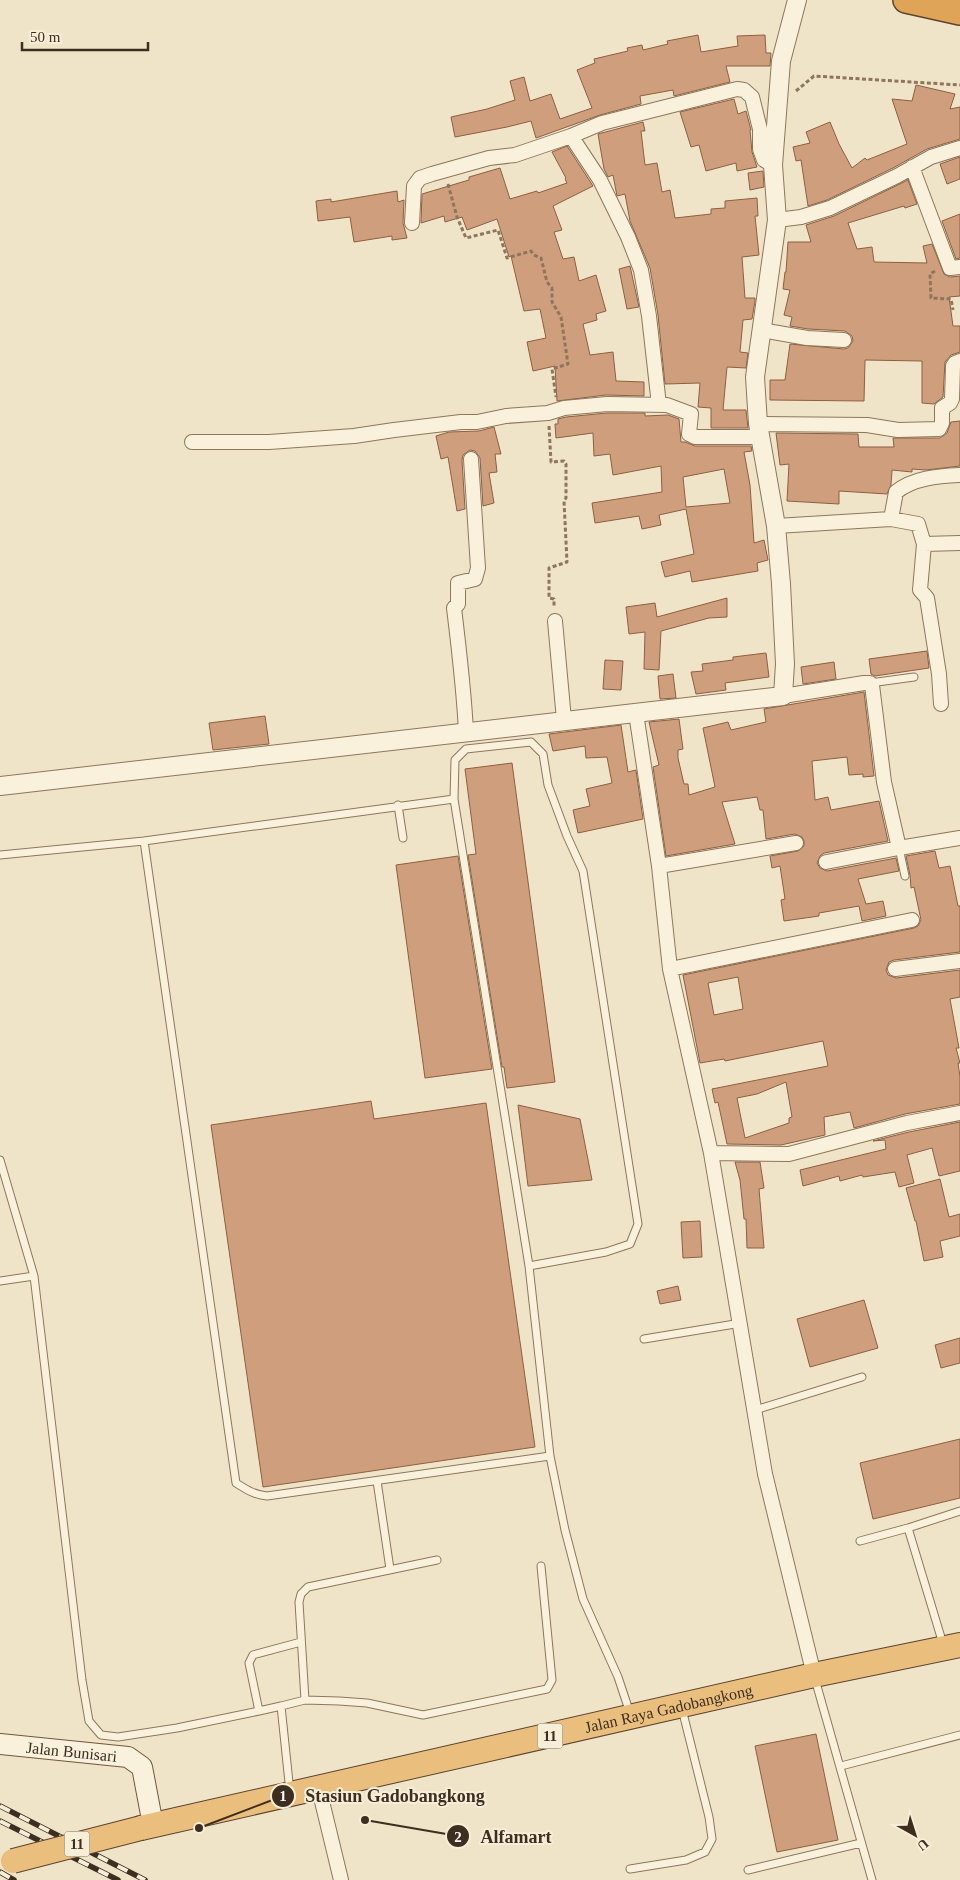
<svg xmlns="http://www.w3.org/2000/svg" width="960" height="1880" font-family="Georgia,serif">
<rect width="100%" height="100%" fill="#f0e4c8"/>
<path fill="#cf9f7d" stroke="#8d5f41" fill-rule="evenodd" d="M698 35 701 52 738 46 737 36 765 35 766 53H771L770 66H726L730 82 674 96 673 90 640 96 641 104 600 115 536 138 531 121 507 127 455 137 451 117 487 109 515 100 510 81 524 77 530 101 551 94 560 119 592 108 577 70 595 63 594 59 628 51 627 48 642 45 643 50 668 44 667 41Z
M916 85 955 94 950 109 960 107V139L927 149 893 168 827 200 808 206 801 160 796 161 793 147 810 143 806 132 830 122 839 144 852 168 865 158 867 160 907 144 892 99 912 101Z
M734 99 738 114 746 111 751 130H750L752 152 757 167 737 171 736 163 706 171 699 145 691 147 680 112Z
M643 122 645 131H641L645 165 657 163 662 192 670 190 675 218 711 214V209L725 208V201L757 198 758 216H755L759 255 742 257 745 298H755V301L752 319 743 320 740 352 748 353 746 368 727 367 723 410H746L748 428H711V408L698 407 700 383 665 384 658 315 650 268 630 221 625 194 617 196 613 175 608 177 604 169 598 134Z
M567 146 593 186 553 206 562 230 554 232 563 259 574 257 579 281 596 275 606 311 596 314 597 320 583 324 590 355 613 352 616 381 644 382V396L606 395 557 401 555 366 533 371 527 342 546 338 540 309 524 311 511 256 509 257 497 219 467 230 462 217 445 222 444 216 421 223 422 194 469 180V177L500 168 510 199 537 191 538 193 567 183 565 179 566 178 552 152Z
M960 157V179L947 184 940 164Z
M763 171 764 187 750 190 748 173Z
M908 180 917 204 905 208 904 206 848 223 857 249 872 247 874 262 927 263 923 246 932 244 944 274 950 277 960 276V296L949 297 953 326H960V352L951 355 945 362 943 397 934 404 922 403V361L865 360 864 401 770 400V380H785L790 344 844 349 848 348 853 341 852 336 845 331 808 329 790 326 792 317 784 315 790 290 783 289 785 272H786L788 242H811L806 225 834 216Z
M397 191 398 202 404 200 403 223 407 238 392 240V236L354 242 350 217 318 221 316 201 331 199V202Z
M960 214V258L956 259 942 221Z
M630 266 639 307 627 309 619 269Z
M607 413H645V416L668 415 679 419 681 442H685L695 446H751L752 451 744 452 750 485 754 543 764 540 768 560 757 563 758 571 692 582 690 571 665 577 661 562 694 554 686 509 659 515 661 525 642 529 639 516 595 523 592 503 662 492 661 466 613 475 610 454 594 456 593 433 556 438 555 424H558V419L566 417ZM724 469 730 503 686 507 683 477Z
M960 421V466L926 470 912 469V472L892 470 891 485 887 494 839 491V504L787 501 789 464 780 465 776 433 858 434 859 447H894L893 438H940L947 433 951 422Z
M494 427 501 454H495L497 472 489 473 494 503 483 506 480 458 475 451 470 450 463 455 462 460 465 509 457 511 448 457 441 459 436 436 449 432 479 431Z
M727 598V617L709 618 661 631 659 670 644 669 645 632 629 634 626 607 655 603 657 617Z
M927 651 929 668 875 676 871 674 869 659Z
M766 653 769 677 725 683 726 690 696 694 691 672 703 671 702 664 733 660V657Z
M605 660 623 661 621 690 603 689Z
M834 662 836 679 803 684 801 667Z
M673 674 676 698 660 699 658 676Z
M864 692 874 776 863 777V774L849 775 847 757 812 761 815 800 828 797 831 810 879 801 888 841 824 853 820 856 817 863 820 868 827 871 896 858 899 871 858 879 866 904 883 901 886 916 862 921 859 906 819 913V916L784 921 781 900 785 899 780 866 772 868 770 856 798 851 804 846V841L802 837 795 834 766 839 763 810H760L757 797 722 802 735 844 666 856 653 767 659 765 649 722 679 719 683 749 678 750V758L684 784H688L689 795 715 787 703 728 728 722 731 730 766 722 764 709Z
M265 716 269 744 213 750 209 723Z
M621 725 628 772 636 770 643 819 578 833 573 810 590 806 586 789 612 783 607 757 586 758 585 746 553 751 549 734Z
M512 763 555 1082 507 1088 504 1067H502L468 855 476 854 465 769Z
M935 851 939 868 950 866 958 906H960V952L894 960 889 962 886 970 888 975 896 978 960 970V997L950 999 959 1048H956L960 1063H958L960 1077V1104L905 1114 854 1128 850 1112 824 1117 825 1135 781 1145 727 1144 718 1102 715 1103 712 1089 828 1066 823 1041 725 1061 724 1059 700 1063 683 975 914 928 918 926 921 920 914 887 911 888 910 875 906 856ZM738 977 743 1009 714 1015 708 983ZM786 1082 792 1117 789 1118V1123L745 1138 737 1098 757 1094Z
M458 856 492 1069 425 1078 396 865Z
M371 1101 374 1119 486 1103 535 1447 263 1487 211 1125Z
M518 1105 580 1119 592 1180 528 1186Z
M960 1122V1171L939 1176 932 1148 907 1155 914 1183 899 1187 895 1172 863 1177 862 1175 840 1181 839 1176 803 1186 800 1170 886 1149 885 1140 873 1141 909 1132Z
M735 1162H760L764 1188 759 1189 764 1248H747L746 1219H744L740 1180Z
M940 1179 949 1217 960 1214V1236L940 1241 943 1257 924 1261 916 1221H915L906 1188Z
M700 1221 702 1257 683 1258 681 1222Z
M678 1286 681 1300 660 1304 657 1291Z
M864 1300 878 1348 810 1367 797 1319Z
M960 1338V1363L941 1368 935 1345Z
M960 1439V1498L873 1519 860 1463Z
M816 1734 838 1840 777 1852 755 1746Z"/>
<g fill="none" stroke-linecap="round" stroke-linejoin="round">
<g stroke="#8d765c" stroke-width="9">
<path id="service" d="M870 683 914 677
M454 799 144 841 236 1483C247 1490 255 1495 267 1496L550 1456 565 1530 583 1599 618 1677 630 1713
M398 805 403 838
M899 848 905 876
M0 855 144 841
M0 1160 34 1276 82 1680 89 1721 101 1735 118 1737 177 1728 259 1711
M529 1266 454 799 455 760 466 749 531 742 543 754 548 785 567 836 583 871 638 1224 630 1244 606 1252 529 1266 550 1456
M0 1281 34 1276
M644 1339 741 1323
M755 1410 862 1377
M377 1481 390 1569
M908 1528 943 1644
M860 1541 908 1528 960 1511
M815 1679 872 1880
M305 1700 339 1701 367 1703 423 1715 547 1689 552 1680 541 1566
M281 1706 305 1700 299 1602 301 1594 308 1587 437 1560
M841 1766 960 1735
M290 1792 281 1706 259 1711 249 1663 253 1655 301 1642
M630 1869 686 1860 705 1852 712 1839 709 1817 682 1709
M748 1870 861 1843"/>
</g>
<g stroke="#8d765c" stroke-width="16">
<path id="minor" d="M571 136 600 180 628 237 641 270 649 316 659 405
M912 167 950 268 960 267
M777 220 801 217 830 208 897 176 931 157 960 148
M412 223 414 186 420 178 432 174 489 158 515 155 571 136 602 123 737 89 744 90 752 97 760 129V149L764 160 773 165
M761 330 807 338 844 340
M758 424 867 425 898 430 939 429 942 423V408L950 403 952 399 953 366 955 363 960 361
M192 442H269L354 436 394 430 461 422H477L506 416 548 413 564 408 607 404 667 405 691 414 689 434 695 437H761
M891 519 896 492C913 478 938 476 960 475
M776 526 891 519 918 524 924 544 920 590 927 598 939 674 941 704
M924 544 960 543
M555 621 564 720
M783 696 864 683H870L872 685 884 782 899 848
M636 713 659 866 670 969 711 1153 765 1474 814 1675
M466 732C464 690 459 649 454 608L458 604V583L475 579 478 568 471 459
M826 862 899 848 960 838
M659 866 796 843
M670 969 912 920
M895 969 960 961
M711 1153 789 1154 907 1123 960 1113
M319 1789 341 1880"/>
</g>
<g stroke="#8d765c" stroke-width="20">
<path id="tertiary" d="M0 786 783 696 785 664 781 584 776 526 758 424 755 377 777 220 773 165 781 61 797 0"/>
</g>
<g stroke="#6f573f" stroke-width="22">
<g id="secondary">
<path id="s1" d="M0 1744 128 1757 142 1767 153 1825"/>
</g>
</g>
<g stroke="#5b4430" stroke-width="26">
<g id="trunk">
<path id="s2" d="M141 1828 814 1675 960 1645"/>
</g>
</g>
<g stroke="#5b4430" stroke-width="28">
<path id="motorway" d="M906 0 960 12"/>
</g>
<path stroke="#8d765c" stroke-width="3" stroke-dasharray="4 2.5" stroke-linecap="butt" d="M796 91 814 76 960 85
M448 184 457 217 466 238 498 230 507 258 531 251 534 255 541 258 547 282 552 288V302L561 317 568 364 552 369 556 397
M935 271 930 274 931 298 951 299 953 310
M549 426 551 462 564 461 566 464V498L564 501 567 562 549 568V598L554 599V608"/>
<use href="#service" stroke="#faf1dc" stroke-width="7"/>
<use href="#minor" stroke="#faf1dc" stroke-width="14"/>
<use href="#tertiary" stroke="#faf1dc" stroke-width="18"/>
<use href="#secondary" stroke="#faf1dc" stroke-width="20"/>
<use href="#trunk" stroke="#eabe7c" stroke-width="24"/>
<use href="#motorway" stroke="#e0a458" stroke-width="25"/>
<g stroke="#3d2e20" stroke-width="5.5">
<path id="rail" d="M0 1806 145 1880
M0 1821 118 1880
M0 1872 14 1880"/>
</g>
<use href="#rail" stroke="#f7eed8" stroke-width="4" stroke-dasharray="11" stroke-linecap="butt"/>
<g stroke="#5b4430" stroke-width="26" stroke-linecap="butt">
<path id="trunk-bridge" d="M13 1861 141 1828"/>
</g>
<use href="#trunk-bridge" stroke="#eabe7c" stroke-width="24"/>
</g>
<g text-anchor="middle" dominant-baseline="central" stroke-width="4" stroke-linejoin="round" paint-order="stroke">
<g fill="#f7eed8" stroke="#756857" stroke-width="1">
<rect x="537.5" y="1723.5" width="25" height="25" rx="4"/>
<rect x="64.5" y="1831.5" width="25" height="25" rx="4"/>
</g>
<g font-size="15" font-weight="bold" fill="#3d2e20">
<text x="550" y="1736">11</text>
<text x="77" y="1844">11</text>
</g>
<g font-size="16" fill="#3d2e20" stroke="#f7eed8">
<text stroke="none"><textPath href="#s2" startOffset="541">Jalan Raya Gadobangkong</textPath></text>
<text stroke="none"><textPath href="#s1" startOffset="72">Jalan Bunisari</textPath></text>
</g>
</g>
<path fill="none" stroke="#3d2e20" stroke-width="2" d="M199 1828L283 1796M365 1820L458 1836"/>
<g fill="#3d2e20" stroke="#f7eed8" stroke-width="2">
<circle cx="199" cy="1828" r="5"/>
<circle cx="365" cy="1820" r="5"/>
<circle cx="283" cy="1796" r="12"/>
<circle cx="458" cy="1836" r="12"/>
</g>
<g font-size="15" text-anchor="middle" font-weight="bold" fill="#fff">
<text x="283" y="1801">1</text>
<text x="458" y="1842">2</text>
</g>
<g font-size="18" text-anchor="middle" font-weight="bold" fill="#3d2e20" stroke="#f7eed8" stroke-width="4" stroke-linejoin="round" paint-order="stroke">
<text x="395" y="1802">Stasiun Gadobangkong</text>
<text x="516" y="1843">Alfamart</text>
</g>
<g transform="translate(915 1835) rotate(141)" stroke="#f7eed8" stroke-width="4" paint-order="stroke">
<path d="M0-4L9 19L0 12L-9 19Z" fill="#3d2e20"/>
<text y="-8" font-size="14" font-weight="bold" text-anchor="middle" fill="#3d2e20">U</text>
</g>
<path d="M22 42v8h126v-8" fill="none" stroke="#3d2e20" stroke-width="2.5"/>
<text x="30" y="42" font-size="15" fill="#3d2e20" stroke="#f7eed8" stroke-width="4" paint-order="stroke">50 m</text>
</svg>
